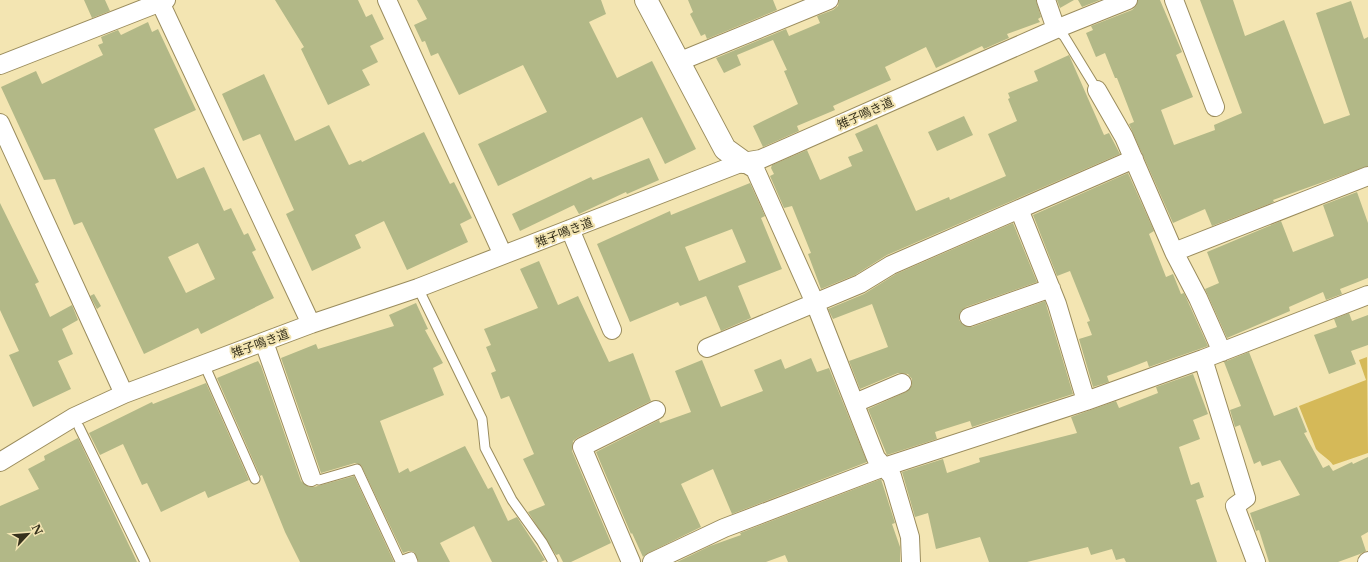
<svg xmlns="http://www.w3.org/2000/svg" width="1368" height="562" font-family="'Libre Baskerville','Noto Sans JP',serif">
<rect width="100%" height="100%" fill="#f3e5b2"/>
<path fill="#d5b958" d="M1367 357 1368 453 1333 465C1328 458 1322 456 1316 449L1299 406 1366 380 1359 360Z"/>
<path fill="#b2b887" fill-rule="evenodd" d="M84 0H105L110 11 92 18Z
M275 0H358L366 17 372 14 384 39 370 46 378 62 362 70 370 85 328 105 301 49 304 47Z
M417 0H601L606 14 589 22 617 78 652 61 696 149 665 164 642 117 498 186 478 144 547 112 523 65 459 95 438 53 431 56 425 41 422 42 414 25 427 19Z
M688 0H773L777 10 707 39 705 34 701 36 690 14 693 12Z
M839 0H1036L1041 17 1038 19 1040 22 1007 34 1009 38 984 49 982 46 936 68 926 47 885 67 891 80 833 106 835 110 797 126 799 131 763 147 753 126 798 104 784 71 787 70 773 40 737 55 741 65 724 73 716 58 786 29 789 36 820 23 817 16 833 10 838 6Z
M1057 0H1074L1060 8Z
M1078 0H1100L1082 7Z
M1138 0H1160L1182 52 1176 55 1193 97 1161 110 1174 145 1215 130 1214 125 1242 113 1200 0H1233L1245 36 1284 20 1324 124 1350 115 1316 13 1351 1 1364 39 1368 37V166L1273 200 1274 202 1212 226 1205 209 1173 223 1129 124 1134 122 1117 78H1115L1105 53 1096 57 1086 33 1093 30 1091 26 1132 10 1136 6Z
M148 22 152 32 158 29 196 110 154 129 177 179 204 167 224 211 231 208 244 235 248 233 256 250 252 252 274 298 201 334 198 328 144 354 82 222 74 225 55 179 44 180 1 87 36 71 42 84 103 55 98 45 103 43 101 37 118 30 121 35ZM198 243 215 279 186 293 168 257Z
M1069 55 1104 135 1109 133 1120 154 887 255 855 275 821 289 808 254 811 253 792 206 784 208 770 176 774 174 771 168 772 165 807 150 820 180 852 166 848 157 863 151 855 134 877 124 916 211 949 197 950 200 1006 176 988 134 1017 121 1008 99 1010 98 1008 93 1038 81 1034 71Z
M264 74 295 141 329 125 349 165 361 160 362 162 424 132 450 184 454 182 472 218 460 224 468 242 407 270 384 221 355 235 361 248 312 271 286 214 294 210 260 134 243 141 222 94Z
M964 116 973 135 937 151 928 132Z
M649 158 659 180 627 194 626 192 579 214 574 205 520 231 512 214 591 177 593 180Z
M1128 173 1154 231 1149 234 1166 277 1173 274 1181 294 1184 293 1208 346 1149 367 1147 361 1129 368 1107 376 1109 382 1093 387 1079 339 1092 335 1087 322 1090 321 1070 271 1057 276 1033 215Z
M750 183 765 216 761 218 782 269 738 286 751 318 721 331 706 296 680 306 678 302 630 322 597 244 670 211 671 215ZM732 229 746 262 699 281 685 247Z
M1357 192 1368 223V278L1340 289 1342 294 1326 300 1323 292 1289 307 1290 311 1227 338 1205 289 1219 283 1207 252 1281 221 1293 252 1334 236 1323 205Z
M0 203 39 282 35 284 50 317 72 305 78 320 62 329 73 354 58 361 71 389 33 407 9 355 19 351 0 310Z
M1013 223 1037 282 966 307 961 311 959 320 963 325 972 327 1045 301 1073 394 972 427 970 421 935 432 937 439 887 455 868 409 906 392 912 385V379L908 374 898 373 860 389 849 361 888 347 872 304 833 319 828 309 864 294 896 274Z
M539 261 558 305 578 296 609 362 633 353 651 401 577 438 573 441 572 451 611 543 571 562H563L559 554 556 555 528 512 545 505 523 459 534 454 509 396 501 399 491 373 496 371 486 347 491 345 484 329 538 308 520 269Z
M94 294 101 306 97 309 90 296Z
M416 303 428 329 425 330 443 363 433 368 444 395 380 421 399 473 408 468 410 472 465 446 488 489 492 487 508 521 517 517 545 560 541 562H492L474 526 440 543 450 562H419L414 552 409 551 403 553 361 465 355 463 321 473 281 358 316 344 318 349 394 326 389 315Z
M1349 313 1352 321 1368 315V345L1351 351 1356 364 1329 374 1314 335 1337 327 1334 319Z
M1249 352 1274 416 1297 407 1307 432 1304 433 1323 468 1329 465 1333 471 1352 462 1353 464 1368 457V532L1361 536 1366 551 1360 554 1338 562H1269L1259 530 1256 531 1250 513 1300 495 1280 460 1262 466 1260 461 1254 464 1240 425 1235 427 1230 410 1241 406 1224 362Z
M811 358 817 372 829 368 867 462 732 514 713 469 681 484 701 527 648 553 643 557 632 533 631 534 596 452 659 420 660 423 691 412 675 371 702 360 721 407 763 391 754 370 781 359 785 369Z
M258 361 261 366 301 481 309 487H314L354 476 394 562H300L285 532 262 475 260 476 217 378Z
M1193 374 1208 414 1193 420 1200 439 1179 447 1191 485 1199 482 1204 497 1196 500 1217 562H1126L1124 558 1116 560 1112 549 1091 555 1088 547 1027 562H989L980 537 936 549 928 513 915 517 902 472 943 459 947 473 980 462 979 458 1077 433 1071 417 1116 401 1119 408 1158 393 1156 387Z
M206 383 249 480 208 498 205 491 161 512 147 483 142 485 123 444 100 455 89 433 152 402 153 404Z
M78 438 137 562H0V506L39 489 28 469 45 460 44 456Z
M881 479 895 523 892 524 900 547V562H788L785 555 766 562H677L710 546 741 535 740 533Z"/>
<g fill="none" stroke-linecap="round" stroke-linejoin="round">
<g stroke="#9a8c5d" stroke-width="11">
<path id="lane" d="M1056 29 1064 36 1097 90
M418 288 482 419 485 448 512 500 542 542 553 562
M204 364 255 479
M79 427 145 562
M311 477 319 480 357 469 400 561 411 557 413 562"/>
</g>
<g stroke="#9a8c5d" stroke-width="20">
<path id="street" d="M159 0 311 324
M387 0 503 255
M1046 0 1056 29
M1174 0 1215 107
M678 62 829 0
M0 65 166 0
M1097 90 1124 137 1174 252 1198 298 1222 352
M0 123 124 394
M743 162 755 169 815 303 876 458 892 476 910 537 911 562
M1019 209 1057 304 1086 401
M570 229 612 330
M1174 252 1368 176
M969 317 1051 288
M264 342 311 477
M707 348 860 284 891 265 1134 159
M1203 359 1246 498 1235 506 1256 562
M855 403 902 383
M0 462 74 417 124 394 311 324 418 288 743 162 761 159 1056 29 1128 0
M631 562 582 447 656 410
M652 562 724 528 884 467 1086 401 1203 359 1368 295
M1367 562 1368 561"/>
</g>
<g stroke="#9a8c5d" stroke-width="24">
<path id="secondary" d="M646 0 725 149 743 162"/>
</g>
<use href="#lane" stroke="#fff" stroke-width="9"/>
<use href="#street" stroke="#fff" stroke-width="18"/>
<use href="#secondary" stroke="#fff" stroke-width="22"/>
</g>
<g text-anchor="middle" dominant-baseline="central" stroke-width="4" stroke-linejoin="round" paint-order="stroke">
<g font-size="12" fill="#36311d" stroke="#f3e5b2">
<text transform="translate(865 113) rotate(-24)">雉子鳴き道</text>
<text transform="translate(564 232) rotate(-21)">雉子鳴き道</text>
<text transform="translate(260 343) rotate(-20)">雉子鳴き道</text>
</g>
</g>
<g transform="translate(28 534) rotate(64)" stroke="#f3e5b2" stroke-width="3" paint-order="stroke">
<path d="M0-3L7 15L0 10L-7 15Z" fill="#36311d"/>
<text y="-6" font-size="11" font-weight="bold" text-anchor="middle" fill="#36311d">N</text>
</g>
</svg>
